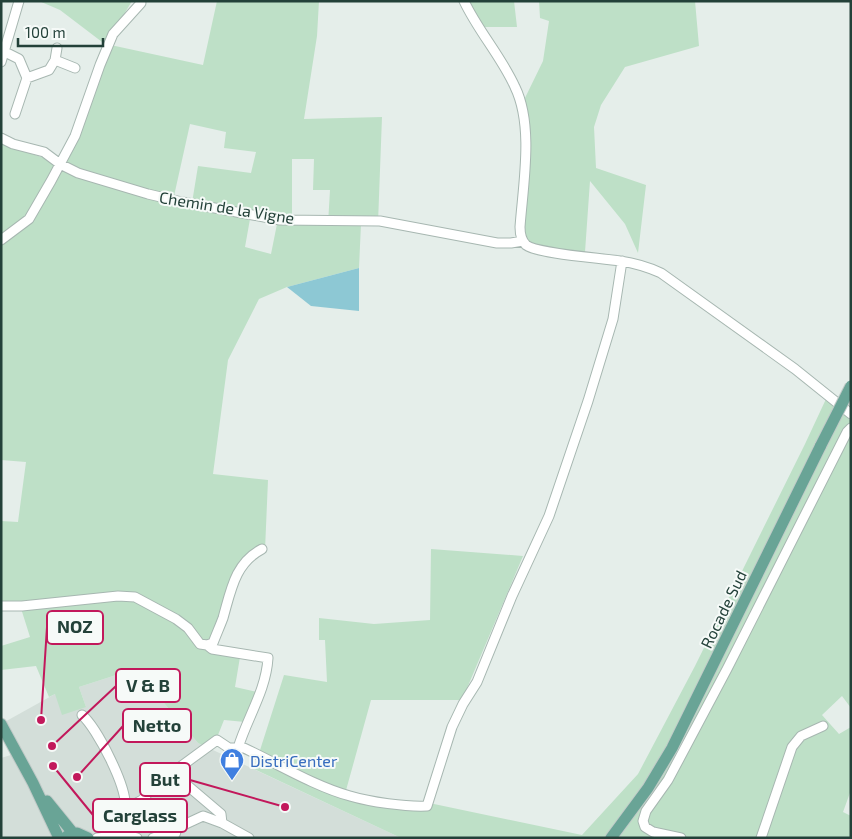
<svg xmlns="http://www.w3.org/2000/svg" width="852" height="839" font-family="'Exo 2',sans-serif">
<rect width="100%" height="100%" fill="#e5eeea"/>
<path fill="#d3ded9" d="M135 669 198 743 401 838H1V758L11 755 1 734V724L55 694 86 707 79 687Z"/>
<path fill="#bee0c7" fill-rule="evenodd" d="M39 1H132L106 44 203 65 217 1H319L317 36 304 119 382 117 378 223 361 224 359 268 287 287 259 299 228 360 213 474 268 480 265 550C256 557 245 564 239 574 228 592 222 626 216 647L241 651 235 687 257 692 245 722 224 720 212 750 198 743 135 669 79 687 86 707 62 715 55 694 49 697 36 666 1 670V646L30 637 19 602H1V521L18 522 26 462 1 460V144L66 165 106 45 60 10ZM190 124 226 132 224 148 256 152 251 173 198 166 191 209 172 205ZM292 159H314L313 190H330L328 224H292ZM250 219 277 224 271 254 245 247Z
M467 1H514L517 27H482Z
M539 1H695L699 46 625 67 601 105 594 127 596 168 646 185 638 253 625 224 590 181 585 252 532 246 526 241 522 232 524 100 543 61 549 21 540 18Z
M826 399 851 421V708L842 696 822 715 839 734 851 727V790L843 812 851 816V838H401L254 769 284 675 327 682 325 640H319V618L374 624 430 620 431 549 523 556 462 700H371L345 794 434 804 582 835 638 774 695 666 805 444Z"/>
<path fill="#8dc8d4" d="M359 268V311L311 306 287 287Z"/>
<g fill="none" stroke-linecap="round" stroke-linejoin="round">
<g stroke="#a7b7b1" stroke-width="11">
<path id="minor" d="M464 1C478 31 501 56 515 87 534 126 523 185 520 227 520 234 521 240 526 245 538 254 602 258 620 261 634 263 648 267 661 273L795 369 851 414
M1 50 19 59 27 78 15 114
M55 60 57 48
M1 62 19 1
M27 78 49 70 55 60 75 68
M1 138 13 144 44 152 60 164 78 173 148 194 182 202 280 220 380 221 497 243H511L523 241
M1 240 29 219 51 181 75 136 100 65 113 34 141 3
M1 606H22L118 596 135 597 176 619 188 628 200 644 207 645 213 643C216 635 220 626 223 618 231 590 235 563 262 549
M207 645 212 649 268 658C266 691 247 718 238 748
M82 715C97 728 128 788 125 808 124 816 118 825 115 833L107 837 97 838
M152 790 172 783H181L188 786 221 814 222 823
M125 809 142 800 161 778 176 770 217 740 229 748H244C276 763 316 787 350 796 370 802 406 807 427 806L452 727 463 704 477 682 512 596 549 516 588 401 613 319 622 261
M164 831a6 6 0 1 1 12 0a6 6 0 1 1-12 0Z
M175 829 203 816 222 823 249 838
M115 833 137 838
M153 838 165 834
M681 838 653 832 645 827 643 821 646 811 668 780 727 669 847 432 851 428
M761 838 792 747 801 736 823 726"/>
</g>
<g stroke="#c1cac8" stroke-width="13">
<path id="major" d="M1 724 33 783 59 838
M47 801 73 833
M67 836 77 833 88 838
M611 838 648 788 672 748 821 445"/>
</g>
<use href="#minor" stroke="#fff" stroke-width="9"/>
<use href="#major" stroke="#69a496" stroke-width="11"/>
<g stroke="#c1cac8" stroke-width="13" stroke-linecap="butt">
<path id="major-bridge" d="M821 445 851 386"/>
</g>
<use href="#major-bridge" stroke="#69a496" stroke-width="11"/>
</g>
<defs>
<g id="shop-pin" transform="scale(1.25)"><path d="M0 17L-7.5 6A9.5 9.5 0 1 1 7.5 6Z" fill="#3f7fe0" stroke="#f6faf8"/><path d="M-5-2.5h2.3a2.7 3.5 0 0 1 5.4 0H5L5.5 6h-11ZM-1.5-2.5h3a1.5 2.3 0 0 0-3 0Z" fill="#fff"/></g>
</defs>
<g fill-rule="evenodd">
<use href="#shop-pin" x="232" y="760"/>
</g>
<g text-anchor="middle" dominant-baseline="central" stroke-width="4" stroke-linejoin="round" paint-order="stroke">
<g font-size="16" fill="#234139" stroke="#f6faf8">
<text transform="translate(227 207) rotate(9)">Chemin de la Vigne</text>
<text transform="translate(723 609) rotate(-64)">Rocade Sud</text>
</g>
<g font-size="16" fill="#366cbe" stroke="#f6faf8" text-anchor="start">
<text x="250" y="760">DistriCenter</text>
</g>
</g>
<path fill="none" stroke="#c2185b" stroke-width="2" d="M41 720L47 627M52 746L116 686M77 777L123 726M285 807L190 780M53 766L93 815"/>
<g fill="#c2185b" stroke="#f6faf8" stroke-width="2">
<circle cx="41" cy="720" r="5"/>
<circle cx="52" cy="746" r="5"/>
<circle cx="77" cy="777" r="5"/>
<circle cx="285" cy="807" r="5"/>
<circle cx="53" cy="766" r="5"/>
</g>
<g fill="#f6faf8" stroke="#c2185b" stroke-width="2">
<rect x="47" y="611" width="56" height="33" rx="5"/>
<rect x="116" y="669" width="64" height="33" rx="5"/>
<rect x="123" y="709" width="68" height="33" rx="5"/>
<rect x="140" y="763" width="50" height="33" rx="5"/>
<rect x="93" y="799" width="94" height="33" rx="5"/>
</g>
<g font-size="18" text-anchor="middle" font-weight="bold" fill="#234139">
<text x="75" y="633">NOZ</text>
<text x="148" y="692">V &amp; B</text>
<text x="157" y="732">Netto</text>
<text x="165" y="786">But</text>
<text x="140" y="822">Carglass</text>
</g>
<rect width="852" height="839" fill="none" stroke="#234139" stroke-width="5"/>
<path d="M18 38v8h85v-8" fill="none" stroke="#234139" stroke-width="2.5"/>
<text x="25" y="38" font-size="15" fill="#234139" stroke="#f6faf8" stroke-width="4" paint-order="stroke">100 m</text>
</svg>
